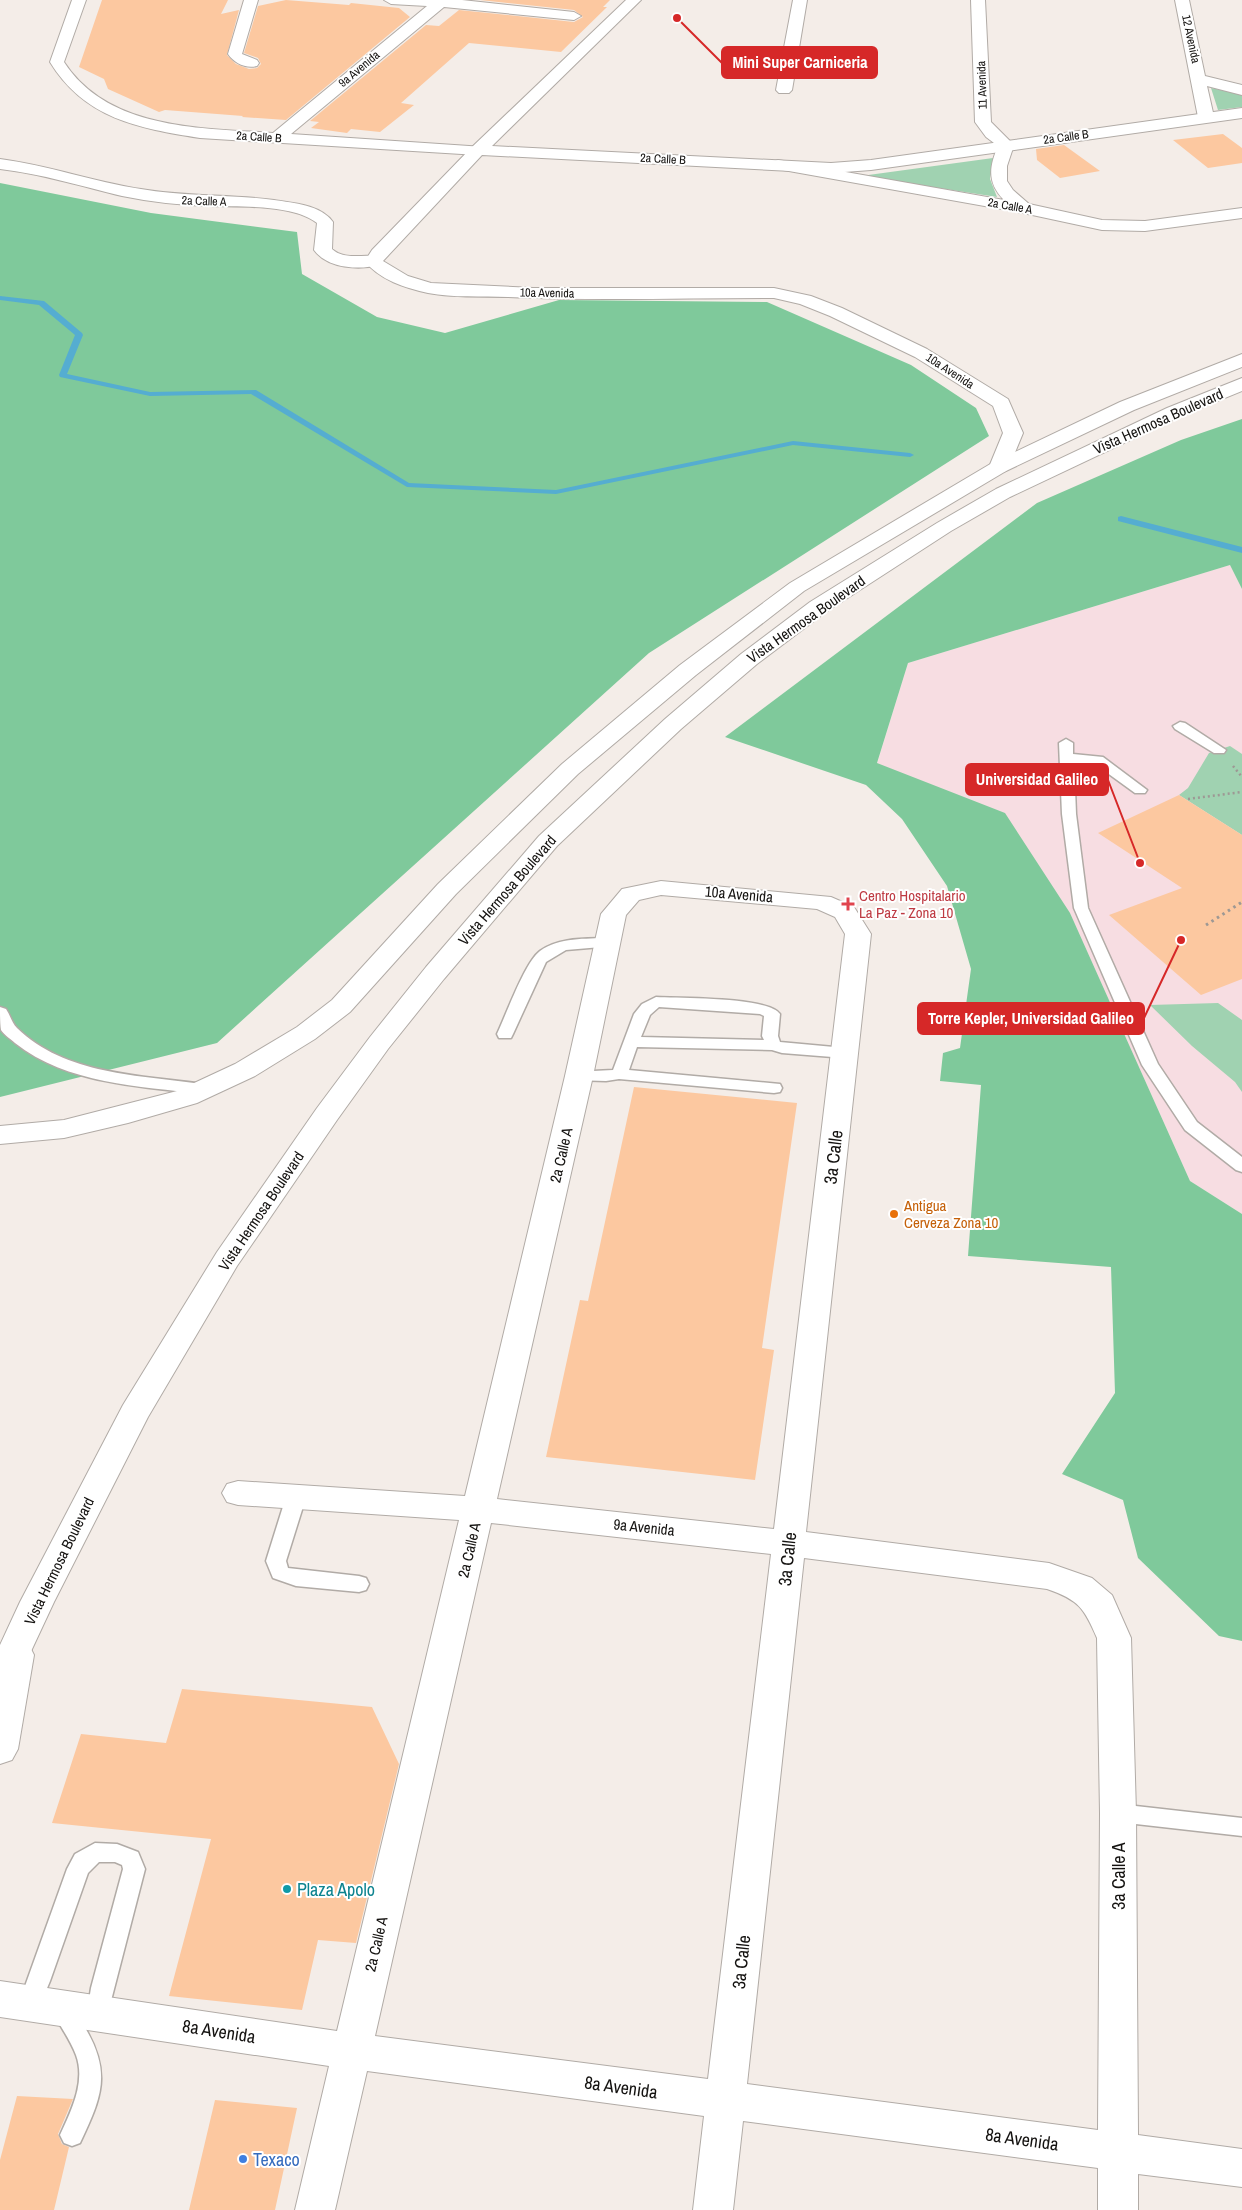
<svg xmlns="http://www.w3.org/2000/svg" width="1242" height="2210" font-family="'Archivo Narrow',sans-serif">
<rect width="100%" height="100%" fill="#f4ede8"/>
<path fill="#f7dde2" d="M1230 565 1242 589V1214L1190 1181 1070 913 877 764 908 663Z"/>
<path fill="#a0d2b1" d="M1211 88 1242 94V107L1218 110Z
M993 158 990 179 997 197 861 176Z
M1230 746 1242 754V835L1179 795 1188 788 1209 753Z
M1218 1003 1242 1020V1092L1235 1082 1192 1046 1150 1005Z"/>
<path fill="#7fc99b" d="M0 183 151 213 297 232 302 274 377 317 445 333 559 300 767 302 911 365 976 408 989 436 649 653 217 1043 0 1097Z
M1242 419V589L1230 565 908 663 877 763 1005 813 1070 913 1190 1181 1242 1214V1641L1219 1636 1138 1558 1123 1500 1062 1474 1115 1393 1111 1267 968 1256 981 1085 940 1081 943 1053 960 1048 971 969 947 886 902 819 866 785 725 737 1037 503 1181 440Z"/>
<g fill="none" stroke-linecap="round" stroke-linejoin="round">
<path fill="#55add1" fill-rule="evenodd" d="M0 296 44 301 82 333 83 335 67 374 150 392 256 390 409 483 556 490 793 441 910 453 914 455 910 457 793 445 556 494 407 487 251 394 150 396 60 377 59 375 75 335 39 305 0 300Z
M1121 516 1242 547V553L1118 521V517Z"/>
</g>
<path fill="#fcc8a0" d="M102 0H228L221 14 239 10 227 55 236 64 249 69 257 68 261 64 258 58 244 53 258 6 286 0 349 5 351 3 399 8 410 17 286 120 242 117 243 116 165 110 159 112 108 89 104 79 79 67Z
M480 0H610L603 7H607L561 52 469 43 401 103 414 105 380 132 351 129 347 133 311 128 319 122 310 121 426 25 439 26 459 10 574 22 583 17 574 10Z
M1223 134 1242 148V163L1208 168 1173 140Z
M1064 145 1100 171 1060 178 1037 160 1036 149Z
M1179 795 1242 835V979L1201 995 1109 915 1182 888 1098 833Z
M634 1087 797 1103 762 1348 774 1350 755 1480 546 1457 580 1300 588 1301Z
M182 1689 372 1707 399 1764 356 1943 318 1940 302 2010 169 1996 211 1839 52 1823 81 1734 166 1743Z
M17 2096 73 2099 58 2134 62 2144 69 2147 54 2210H0V2160Z
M215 2100 297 2108 275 2210H189Z"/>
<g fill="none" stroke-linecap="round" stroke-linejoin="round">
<g stroke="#b1aba6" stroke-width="3">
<path id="service" d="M1180 722 1185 723 1226 750 1224 753H1214L1175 729 1173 726Z
M1066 739 1073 743V754L1103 757 1147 790 1145 793H1135L1095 764 1074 763 1076 814 1088 908 1158 1064 1197 1122 1242 1157V1172L1236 1170 1185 1130 1142 1065 1074 908 1062 814 1059 743Z
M608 938 613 940 616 943 613 946 566 950 546 962 513 1034 511 1038H499L497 1034C506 1015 525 962 540 951 559 937 586 939 608 938Z
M656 997C679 998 769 997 780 1014L778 1036 780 1042 845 1048 851 1049 853 1053 851 1057 845 1058 782 1053 772 1050 637 1047 629 1070 780 1084 782 1088 780 1092 774 1093 619 1079 606 1081 573 1080 571 1076 573 1072 613 1070 634 1014 642 1004ZM659 1007 760 1014 764 1016 762 1036 764 1040 641 1037 650 1015Z
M0 1007 6 1009C10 1015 12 1023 17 1028 65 1075 140 1075 202 1084L208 1085 210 1089 208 1093 202 1094C139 1086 67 1084 15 1043 11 1039 4 1035 1 1030 0 1024 0 1014 0 1007Z
M296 1490 303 1492 306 1497 286 1561 288 1568 359 1576 366 1578 369 1584 366 1590 359 1592 296 1586 273 1578 266 1561 286 1497 289 1492Z
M1118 1804 1242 1818V1836L1118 1822 1110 1819 1107 1813 1110 1807Z
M95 1843 117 1844 138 1852 145 1869 106 2020 98 2023 90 2020 87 2013 91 1988 123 1869 122 1865 115 1862H99L88 1873 50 1981 38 2010 30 2013 22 2010 19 2003 67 1869 75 1854Z
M63 2000C74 2004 78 2015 84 2026 112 2072 102 2097 80 2143L72 2146 64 2143 60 2135C71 2111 86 2082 76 2055 70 2039 59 2025 52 2010L55 2003Z"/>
</g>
<g stroke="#b1aba6" stroke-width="2">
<path id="minor" d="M72 0H86L64 62C108 130 201 128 273 133L427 6 391 4 384 0H462L574 12 581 16 574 20 444 7 291 134 484 147 486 150 484 153 478 155 200 138C138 128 85 119 50 62Z
M244 0H258L242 54 257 60 259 63 257 66C246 69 234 63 228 54Z
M793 0H807L792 90 789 93H779L776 90Z
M971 0H985L991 122 1014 145 1007 166V181L1013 190 1029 204 1102 220 1145 221 1242 208V218L1145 231 1102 230 1023 213 772 168 770 165 772 162 778 160 1004 200C987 183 989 167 998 146L986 137 975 122Z
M1175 0H1189L1205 76 1242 85V95L1207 86 1214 117 1211 120H1201L1198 117Z
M0 159C48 165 94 182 141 189 186 197 230 194 274 200 294 203 321 205 333 222L332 249C345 261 364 253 380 257L383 261 380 265C359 270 328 269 314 250L317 223C293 204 239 207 209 206 180 205 151 202 122 196 81 186 42 174 0 169Z
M661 881 831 897 854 907 871 934 806 1532 1049 1563 1092 1578 1112 1595 1131 1638 1136 1813 1138 2135 1242 2149V2187L1138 2174V2210H1098V2168L743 2121 733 2210H693L704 2116 367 2071 335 2210H295L329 2066 0 2017V1981L337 2031 459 1520 238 1505 227 1502 222 1493 227 1484 238 1481 465 1496 565 1076 601 914 622 889ZM661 895 817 909 835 917 845 934 774 1529 497 1499 593 1076 626 915 639 900ZM491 1523 771 1554 708 2079 375 2036ZM804 1558 1047 1589C1079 1600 1084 1608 1097 1638L1100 1813 1098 2130 747 2084Z"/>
</g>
<g stroke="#b1aba6" stroke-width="2">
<path id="tertiary" d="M626 0H641L492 146 831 163 871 160 1242 108V118L871 170 831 173 482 155 383 261 408 276 431 283 533 288H774L811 296 842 308 927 349 1008 399 1023 433 1009 467 1006 471 999 473 992 471 989 467 1003 433 993 406 915 357 830 316 800 304 774 298C685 298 596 301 508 297 482 296 453 298 428 293 406 288 379 280 365 261L372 250 472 147Z"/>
</g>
<g stroke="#b1aba6" stroke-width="2">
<path id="secondary" d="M17 1641 29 1645 34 1655 18 1749 12 1760 0 1764V1655L5 1645Z"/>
</g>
<g stroke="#b1aba6" stroke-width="2">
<path id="primary" d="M1242 354V367L1134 410 1006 471 804 591 696 675 578 774 456 894 350 1012 315 1039 255 1076 197 1103 128 1123 64 1138 0 1144V1126L64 1120 177 1091 235 1064 297 1027 332 1000 438 884 562 764 680 665 790 583 992 463 1120 402Z
M1242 378V391L1181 416 1010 497 951 531 826 612 757 664 681 729 557 846 444 979 388 1049 337 1120 237 1266 148 1417 54 1602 12 1692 0 1696V1645L20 1602 123 1405 217 1252 317 1108 370 1037 426 967 539 836 665 719 741 654 810 602 937 523 996 489 1167 408Z"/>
</g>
<path stroke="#9d9894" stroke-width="2.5" stroke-dasharray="2 3" stroke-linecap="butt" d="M1233 766 1242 777
M1188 799 1242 792"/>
<path stroke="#9d9894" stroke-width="3" stroke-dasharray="2.5 4" stroke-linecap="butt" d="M1206 925 1242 902"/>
<use href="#service" fill="#fff" fill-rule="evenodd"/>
<use href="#minor" fill="#fff" fill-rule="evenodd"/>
<use href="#tertiary" fill="#fff" fill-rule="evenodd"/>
<use href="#secondary" fill="#fff" fill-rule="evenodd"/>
<use href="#primary" fill="#fff" fill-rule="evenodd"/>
</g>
<path fill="#e0444e" stroke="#fff" stroke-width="2" d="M845.5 896.5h5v5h5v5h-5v5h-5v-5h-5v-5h5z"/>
<circle fill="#e8710a" stroke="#fff" stroke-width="2" cx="894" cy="1214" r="5"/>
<circle fill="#0f9aa8" stroke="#fff" stroke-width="2" cx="287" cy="1889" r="5"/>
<circle fill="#3f7fe0" stroke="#fff" stroke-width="2" cx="243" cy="2159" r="5"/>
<g text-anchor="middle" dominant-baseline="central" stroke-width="4" stroke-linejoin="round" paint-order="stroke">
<g font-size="12" fill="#141210" stroke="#fff">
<text transform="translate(1191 39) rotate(78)">12 Avenida</text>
<text transform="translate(359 69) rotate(-40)">9a Avenida</text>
<text transform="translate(982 85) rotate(-92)">11 Avenida</text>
<text transform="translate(259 137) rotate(4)">2a Calle B</text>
<text transform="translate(1066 137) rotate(-8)">2a Calle B</text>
<text transform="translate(663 159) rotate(3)">2a Calle B</text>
<text transform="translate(204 201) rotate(2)">2a Calle A</text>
<text transform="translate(1010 206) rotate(10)">2a Calle A</text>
<text transform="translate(547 293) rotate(1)">10a Avenida</text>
<text transform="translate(950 371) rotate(33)">10a Avenida</text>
</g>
<g font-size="15" fill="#141210" stroke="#fff">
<text transform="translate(1158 421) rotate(-24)">Vista Hermosa Boulevard</text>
<text transform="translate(806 619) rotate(-35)">Vista Hermosa Boulevard</text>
<text transform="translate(507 890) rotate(-49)">Vista Hermosa Boulevard</text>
<text transform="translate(739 894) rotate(5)">10a Avenida</text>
<text transform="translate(561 1155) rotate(-77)">2a Calle A</text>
<text transform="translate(261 1211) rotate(-56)">Vista Hermosa Boulevard</text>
<text transform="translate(644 1527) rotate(6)">9a Avenida</text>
<text transform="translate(469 1550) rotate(-77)">2a Calle A</text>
<text transform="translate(59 1561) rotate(-64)">Vista Hermosa Boulevard</text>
<text transform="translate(376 1944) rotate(-77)">2a Calle A</text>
</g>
<g font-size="15" fill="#be3a42" stroke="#fff" text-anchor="start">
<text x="859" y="895">Centro Hospitalario<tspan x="859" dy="17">La Paz - Zona 10</tspan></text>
</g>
<g font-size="15" fill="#c56008" stroke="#fff" text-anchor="start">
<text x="904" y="1205">Antigua<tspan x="904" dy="17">Cerveza Zona 10</tspan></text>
</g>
<g font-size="18" fill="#141210" stroke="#fff">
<text transform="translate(833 1157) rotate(-83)">3a Calle</text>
<text transform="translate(787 1559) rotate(-84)">3a Calle</text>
<text transform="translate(1118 1876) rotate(-90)">3a Calle A</text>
<text transform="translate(741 1962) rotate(-84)">3a Calle</text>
<text transform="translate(219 2031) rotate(9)">8a Avenida</text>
<text transform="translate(621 2087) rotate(8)">8a Avenida</text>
<text transform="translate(1022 2139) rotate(8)">8a Avenida</text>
</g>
<g font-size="18" fill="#0d838f" stroke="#fff" text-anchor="start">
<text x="297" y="1889">Plaza Apolo</text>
</g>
<g font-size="18" fill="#366cbe" stroke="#fff" text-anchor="start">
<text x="253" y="2159">Texaco</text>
</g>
</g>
<path fill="none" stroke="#d62828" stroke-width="2" d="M677 18L722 63M1140 863L1108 780M1181 940L1144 1018"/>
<g fill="#d62828" stroke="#fff" stroke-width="2">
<circle cx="677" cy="18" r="5"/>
<circle cx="1140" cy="863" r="5"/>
<circle cx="1181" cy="940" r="5"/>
</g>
<g fill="#d62828" stroke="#d62828" stroke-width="2">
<rect x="722" y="47" width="155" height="31" rx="5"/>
<rect x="966" y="764" width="142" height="31" rx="5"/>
<rect x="918" y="1003" width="226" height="31" rx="5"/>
</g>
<g font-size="16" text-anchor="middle" font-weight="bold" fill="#fff">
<text x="800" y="68">Mini Super Carniceria</text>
<text x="1037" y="785">Universidad Galileo</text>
<text x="1031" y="1024">Torre Kepler, Universidad Galileo</text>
</g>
</svg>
